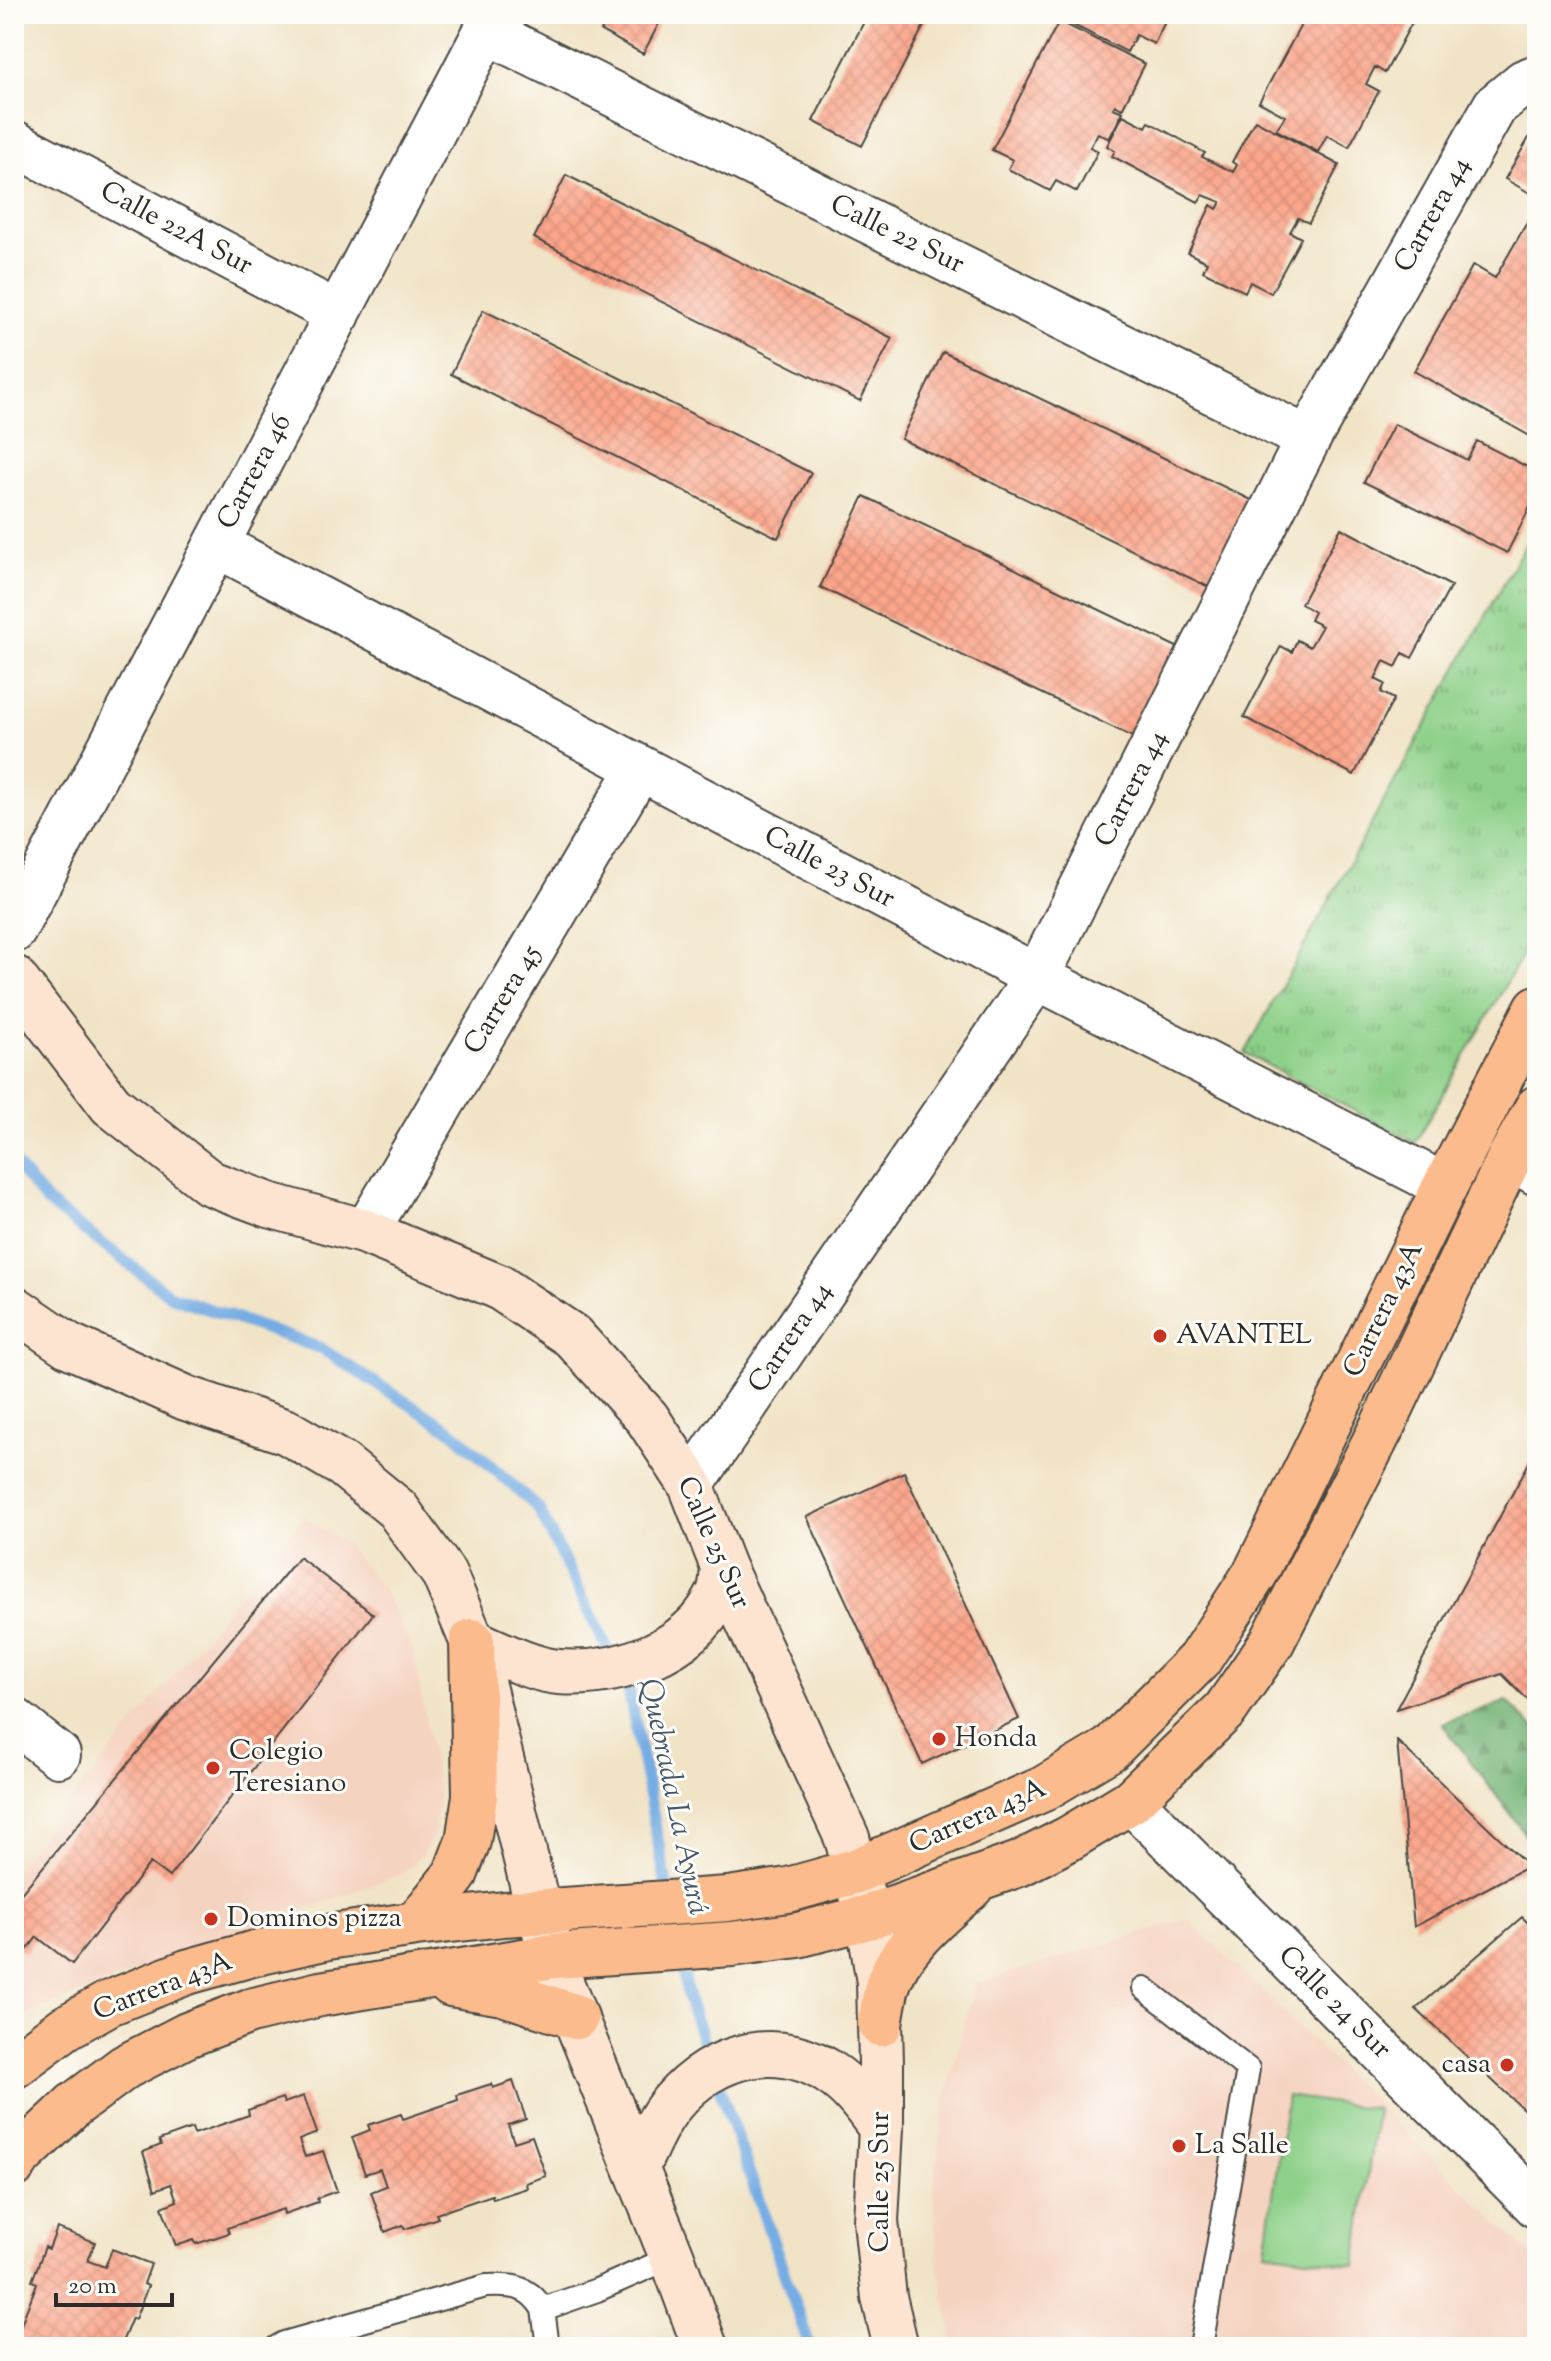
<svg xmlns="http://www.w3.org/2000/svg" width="1551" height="2361" font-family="'Sorts Mill Goudy',serif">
<defs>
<pattern id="forest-firs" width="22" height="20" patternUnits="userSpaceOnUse" patternTransform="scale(2)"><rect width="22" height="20" fill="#72b275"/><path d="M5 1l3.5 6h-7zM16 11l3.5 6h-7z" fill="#5e9160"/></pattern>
<pattern id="park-tufts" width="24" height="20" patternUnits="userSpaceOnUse" patternTransform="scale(2)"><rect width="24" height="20" fill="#8dd089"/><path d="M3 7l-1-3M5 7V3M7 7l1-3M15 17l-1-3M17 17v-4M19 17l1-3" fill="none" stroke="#73a970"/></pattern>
<pattern id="building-cross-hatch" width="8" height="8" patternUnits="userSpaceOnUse" patternTransform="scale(2)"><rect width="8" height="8" fill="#fca68b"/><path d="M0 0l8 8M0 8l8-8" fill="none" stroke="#d88f78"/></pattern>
</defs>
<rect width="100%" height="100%" fill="#fdfcf7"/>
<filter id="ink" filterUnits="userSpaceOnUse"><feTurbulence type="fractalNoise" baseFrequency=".0125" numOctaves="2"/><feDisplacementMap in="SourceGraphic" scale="16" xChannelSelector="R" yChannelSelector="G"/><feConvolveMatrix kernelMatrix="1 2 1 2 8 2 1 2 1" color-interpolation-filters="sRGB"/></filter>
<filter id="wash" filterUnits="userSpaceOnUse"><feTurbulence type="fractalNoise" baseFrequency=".006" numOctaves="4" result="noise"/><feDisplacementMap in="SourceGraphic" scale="32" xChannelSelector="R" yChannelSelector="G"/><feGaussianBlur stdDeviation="1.8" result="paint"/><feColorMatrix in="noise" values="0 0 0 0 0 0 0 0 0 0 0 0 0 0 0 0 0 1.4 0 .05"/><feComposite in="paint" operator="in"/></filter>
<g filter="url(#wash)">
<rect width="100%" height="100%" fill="#f1e3c6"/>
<path fill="#f5d3c1" d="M304 1516 346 1544 383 1589 413 1651 439 1792 435 1832 421 1856 400 1875 164 1960 14 2020V1870Z
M1188 1919 1537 2261V2347H957L952 2334 939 2269 933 2193 945 2099 975 1984Z"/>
<path fill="url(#forest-firs)" stroke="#4e6e50" stroke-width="2" d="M1507 1701 1537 1731V1850L1442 1723Z"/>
<path fill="url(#park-tufts)" stroke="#5c7e5a" stroke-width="2" d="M1537 523V930L1415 1143 1245 1053Z"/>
<path fill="#8dd089" stroke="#5c7e5a" stroke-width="2" d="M1287 2096 1377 2109 1355 2265 1265 2252Z"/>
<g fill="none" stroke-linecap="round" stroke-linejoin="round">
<path stroke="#74ace3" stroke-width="12" d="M14 1163 47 1202 171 1296 320 1348 452 1431 538 1508 629 1692 689 2001 710 2061
M716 2078 810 2347"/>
</g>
<g id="blocks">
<path fill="url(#building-cross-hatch)" d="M603 14H664L643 54 601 31 608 17Z
M868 14H930L862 146 813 121Z
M1064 14H1169L1154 44 1136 35 1127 52 1061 19Z
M1307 14 1416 15 1385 73 1375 67 1366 84 1379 91 1349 147 1327 135 1318 152 1276 130 1285 116 1259 102Z
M1059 21 1145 64 1122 109 1115 105 1113 108 1123 112 1109 139 1098 133 1090 147 1098 151 1077 192 1056 181 1050 191 1008 169 1013 160 992 150Z
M1123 115 1146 127 1149 122 1205 153 1202 157 1233 172 1237 165 1232 162 1255 120 1339 165 1309 223 1298 218 1290 232 1301 238 1271 293 1250 282 1245 292 1203 271 1207 262 1188 253 1211 205 1217 209 1221 202 1203 195 1198 202 1112 156 1115 151 1107 146Z
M1537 124V197L1505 179Z
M566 175 892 338 860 401 534 238Z
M1537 205V440L1414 371 1473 265 1495 278Z
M483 310 811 473 778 538 451 374Z
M943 352 1262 505 1219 592 901 439Z
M1394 424 1467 460 1477 441 1537 472V493L1507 553 1364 482Z
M864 496 1185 651 1141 741 820 587Z
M1341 528 1451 586 1412 658 1403 653 1396 667 1384 661 1375 679 1385 684 1381 692 1394 699 1354 775 1244 717 1281 646 1292 652 1297 640 1310 647 1322 626 1310 620 1314 612 1301 604Z
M1537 1448V1709L1502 1674 1396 1709Z
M904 1472 1019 1719 922 1764 807 1517Z
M299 1557 373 1614 169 1877 150 1863 72 1964 37 1937 24 1954 14 1946V1902Z
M1397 1741 1529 1866 1414 1927Z
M1522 1917 1537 1932V2122L1416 2009Z
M513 2081 526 2119 508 2125 514 2142 532 2136 546 2176 526 2183 527 2188 493 2199 492 2195 436 2214 438 2218 405 2229 403 2225 385 2232 371 2192 386 2186 380 2169 365 2174 352 2137 370 2130 368 2125 401 2114 403 2119 458 2100 457 2095 491 2084 493 2088Z
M304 2096 317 2133 299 2140 305 2157 323 2151 337 2191 317 2198 318 2202 284 2214 283 2209 227 2228 229 2233 196 2244 194 2240 176 2246 162 2207 177 2201 171 2184 155 2190 143 2152 161 2145 159 2140 192 2128 194 2134 249 2115 248 2110 282 2098 284 2103Z
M57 2228 95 2242 88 2261 105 2267 112 2249 151 2264 144 2284 148 2286 135 2319 132 2318 120 2347H14V2336L16 2337 37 2283 32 2281 45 2247 49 2249Z"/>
</g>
</g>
<g filter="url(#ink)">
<use href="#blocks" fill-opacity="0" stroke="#494742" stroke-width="2"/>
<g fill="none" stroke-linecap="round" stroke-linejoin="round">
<g stroke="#494742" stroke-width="26">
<path id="service" d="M1144 1988 1248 2069 1201 2347
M543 2309 548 2347
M277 2347 284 2343 486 2286C512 2285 528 2285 543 2309L597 2290 672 2257"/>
</g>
<g stroke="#494742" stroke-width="48">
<path id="minor" d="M486 31 1308 439
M14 143 338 314
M217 545 1037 977 1445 1186
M14 930 495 14
M1510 1157 1537 1173
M366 1232 640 768
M691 1485 1037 977 1308 439 1495 106 1524 82 1537 77
M14 1720 58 1755
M1131 1801 1537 2206"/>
</g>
<g stroke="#494742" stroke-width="48">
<path id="secondary" d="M14 978 111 1105 210 1183 269 1205 366 1232 499 1287 572 1336 647 1418 691 1485 723 1567 847 1838 868 1917 879 1982 881 2063V2128L876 2221 884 2297 896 2347
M14 1308 68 1345 186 1398 287 1432 343 1465 397 1509 444 1574 472 1641 539 1912 560 1980 672 2257 705 2347
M472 1641C497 1652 532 1670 559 1672 617 1676 689 1653 717 1597 722 1589 722 1577 723 1567
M636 2168C647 2146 656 2122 672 2103 714 2053 781 2036 836 2077 855 2091 868 2110 881 2128"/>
</g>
<g stroke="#494742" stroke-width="48">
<path id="primary" d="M416 1924 455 1875 468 1841 475 1796 472 1641
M451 1984 503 1993 576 2017
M880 2024C882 2012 884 1999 887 1987 899 1947 941 1914 971 1887
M14 2066 65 2028 109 2003 187 1972 252 1954 328 1937 416 1924 504 1914 728 1899 788 1890 856 1871 1043 1789 1110 1749 1199 1660 1256 1572 1445 1186 1537 1008
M14 2165 20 2156 74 2105 125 2067 187 2035 250 2011 320 1994 554 1956 732 1944 798 1935 868 1917 1019 1864 1068 1839 1131 1801 1225 1710 1272 1642 1382 1427 1510 1157 1537 1108"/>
</g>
<use href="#service" stroke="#fff" stroke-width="22"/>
<use href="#minor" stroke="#fff" stroke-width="44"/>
<use href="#secondary" stroke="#fde4d1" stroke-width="44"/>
<use href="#primary" stroke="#fbbb8c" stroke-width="44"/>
</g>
</g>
<g fill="#c8321e" stroke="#fdfcf7" stroke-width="3">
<circle cx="1160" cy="1336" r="8"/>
<circle cx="939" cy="1739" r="8"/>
<circle cx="213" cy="1768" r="8"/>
<circle cx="211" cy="1919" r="8"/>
<circle cx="1507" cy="2065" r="8"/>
<circle cx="1179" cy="2146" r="8"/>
</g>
<g text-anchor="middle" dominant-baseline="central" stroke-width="6" stroke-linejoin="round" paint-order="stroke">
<g font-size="28" fill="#2b2b2b" stroke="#fdfcf7">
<text transform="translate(1433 215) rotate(-61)">Carrera 44</text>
<text transform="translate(176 229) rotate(28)">Calle 22A Sur</text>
<text transform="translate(897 235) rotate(26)">Calle 22 Sur</text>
<text transform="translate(255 472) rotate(-62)">Carrera 46</text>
<text transform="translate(1132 789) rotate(-63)">Carrera 44</text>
<text transform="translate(829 868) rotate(28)">Calle 23 Sur</text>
<text transform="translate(503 1000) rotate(-59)">Carrera 45</text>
<text transform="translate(1384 1310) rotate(-64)">Carrera 43A</text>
<text transform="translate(791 1338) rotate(-56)">Carrera 44</text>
<text transform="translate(713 1543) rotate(66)">Calle 25 Sur</text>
<text transform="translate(978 1817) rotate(-24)">Carrera 43A</text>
<text transform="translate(163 1987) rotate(-21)">Carrera 43A</text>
<text transform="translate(1334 2003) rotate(45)">Calle 24 Sur</text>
<text transform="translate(881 2182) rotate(-90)">Calle 25 Sur</text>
</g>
<g font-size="28" fill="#2b2b2b" stroke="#fdfcf7" text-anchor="start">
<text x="1176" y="1336">AVANTEL</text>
<text x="955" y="1739">Honda</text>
<text x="229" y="1752">Colegio<tspan x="229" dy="32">Teresiano</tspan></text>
<text x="227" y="1919">Dominos pizza</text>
<text x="1491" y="2065" text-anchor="end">casa</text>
<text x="1195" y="2146">La Salle</text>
</g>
<g font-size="30" font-style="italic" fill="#45586b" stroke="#fdfcf7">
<text transform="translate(673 1797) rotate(78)">Quebrada La Ayurá</text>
</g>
</g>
<rect width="1551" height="2361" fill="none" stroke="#fdfcf7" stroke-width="48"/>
<path d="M56 2293v12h116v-12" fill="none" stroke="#2b2b2b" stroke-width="4"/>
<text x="68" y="2293" font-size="24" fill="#2b2b2b" stroke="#fdfcf7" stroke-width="6" paint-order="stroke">20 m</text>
</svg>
